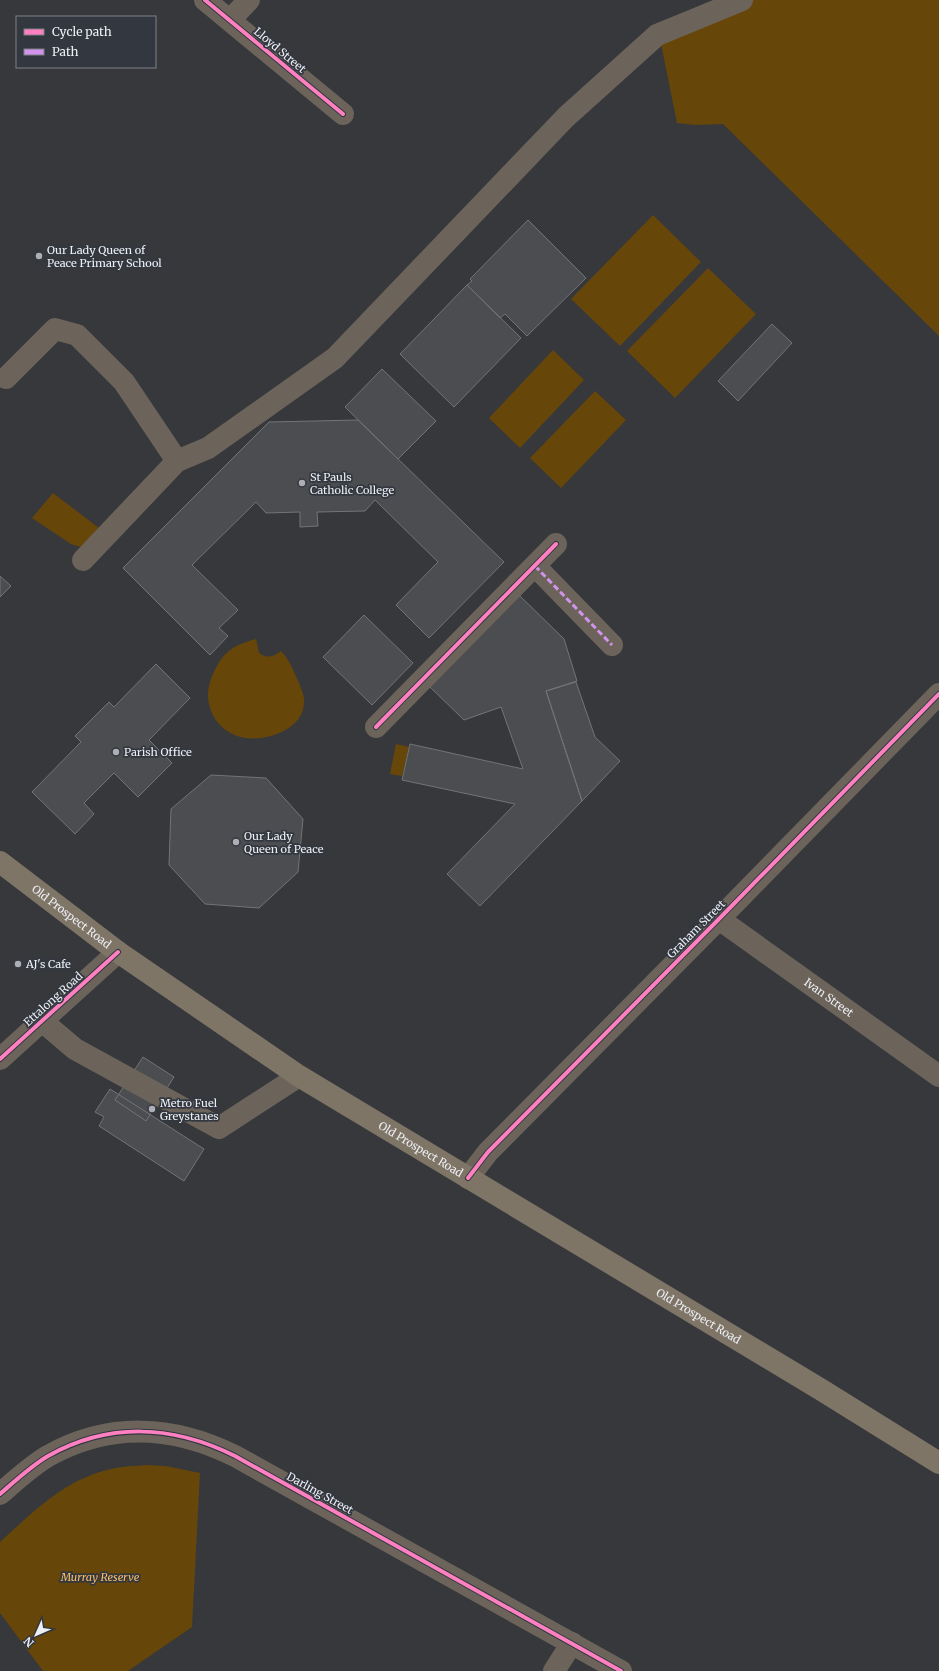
<svg xmlns="http://www.w3.org/2000/svg" width="939" height="1671" font-family="Merriweather,serif">
<rect width="100%" height="100%" fill="#36383c"/>
<path fill="#674609" d="M752 0H939V336L723 124 695 125 677 123 660 39Z
M653 215 701 262 620 346 571 299Z
M708 268 756 314 675 398 627 351Z
M553 350 584 380 520 448 489 418Z
M595 391 626 420 561 488 530 458Z
M53 493 99 528 81 547 71 544 32 518Z
M256 639 259 653C268 659 273 657 281 651 290 660 294 672 299 683 301 689 305 696 304 703 303 732 260 744 237 736 214 728 202 702 211 679 221 654 230 646 256 639Z
M396 744 409 747 402 776 390 774Z
M147 1465 166 1466 200 1473 192 1627 128 1671H43L0 1613V1542C33 1512 65 1479 111 1469 123 1466 135 1466 147 1465Z"/>
<path fill="#4b4d50" stroke="#727477" d="M528 220 586 278 527 336 505 314 500 318 467 285 472 281 470 279Z
M467 285 521 338 454 407 400 354Z
M772 324 792 343 738 401 718 381Z
M382 369 436 421 398 459 345 407Z
M358 420 504 562 429 638 396 605 438 562 375 500 365 511 317 512 318 526 300 527V512L266 513 256 502 192 565 238 610 219 628 228 636 210 655 123 568 269 422Z
M0 576 11 586 0 597Z
M519 595 564 639 577 681 546 691 582 801 480 906 447 874 515 804 402 780 410 744 523 769 501 707 464 720 429 686Z
M364 615 413 663 372 705 323 657Z
M156 664 190 698 149 740 172 763 138 797 114 773 84 803 94 814 75 834 32 792 81 742 75 736 109 702 114 707Z
M576 682 595 737 620 761 582 801 546 691Z
M211 775 266 778 303 819 298 872 259 908 205 904 169 865 171 809Z
M143 1057 174 1077 146 1121 115 1100Z
M110 1089 204 1149 184 1181 99 1126 104 1117 95 1112Z"/>
<g fill="none" stroke-linecap="round" stroke-linejoin="round">
<g stroke="#6c645b" stroke-width="22">
<path d="M205 0 343 114"/>
<path d="M230 20 249 0"/>
<path d="M6 378 55 329 77 335 124 382 177 461"/>
<path d="M83 560 177 461 208 448 335 358 566 117 657 35 742 0"/>
<path d="M535 566 612 645"/>
<path d="M376 727 556 544"/>
<path id="s1" d="M719 919 939 1076"/>
<path d="M42 1021 75 1049 219 1128 299 1076"/>
<path d="M0 1059 118 952"/>
<path d="M468 1178 488 1152 719 919 939 694"/>
<path d="M0 1494C15 1481 31 1466 48 1456 109 1422 173 1425 235 1456L621 1671"/>
<path d="M554 1671 572 1643"/>
</g>
<path stroke="#7f7567" stroke-width="22" id="s2" d="M0 862 118 952 299 1076 820 1389 939 1463"/>
<path stroke="#d193ec" stroke-width="3" stroke-dasharray="6 3" stroke-linecap="butt" d="M535 566 612 645"/>
<g stroke="#33373f" stroke-width="6">
<path id="cycleway" d="M205 0 343 114
M376 727 556 544
M0 1059 118 952
M468 1178 488 1152 719 919 939 694
M0 1494C15 1481 31 1466 48 1456 109 1422 173 1425 235 1456L621 1671"/>
</g>
<use href="#cycleway" stroke="#ff80c0" stroke-width="4"/>
</g>
<g fill="#adafb4" stroke="#33373f" stroke-width="1.5">
<circle cx="39" cy="256" r="4"/>
<circle cx="302" cy="483" r="4"/>
<circle cx="116" cy="752" r="4"/>
<circle cx="236" cy="842" r="4"/>
<circle cx="18" cy="964" r="4"/>
<circle cx="152" cy="1109" r="4"/>
</g>
<g text-anchor="middle" dominant-baseline="central" stroke-width="3.5" stroke-linejoin="round" paint-order="stroke">
<g font-size="11" fill="#edeff5" stroke="#33373f">
<text transform="translate(280 50) rotate(40)">Lloyd Street</text>
<text stroke="none"><textPath href="#s2" startOffset="90">Old Prospect Road</textPath></text>
<text transform="translate(696 929) rotate(-45)">Graham Street</text>
<text stroke="none"><textPath href="#s1" startOffset="135">Ivan Street</textPath></text>
<text transform="translate(53 999) rotate(-42)">Ettalong Road</text>
<text stroke="none"><textPath href="#s2" startOffset="510">Old Prospect Road</textPath></text>
<text stroke="none"><textPath href="#s2" startOffset="834">Old Prospect Road</textPath></text>
<text transform="translate(320 1493) rotate(29)">Darling Street</text>
</g>
<g font-size="11" fill="#edeff5" stroke="#33373f" text-anchor="start">
<text x="47" y="250">Our Lady Queen of<tspan x="47" dy="13">Peace Primary School</tspan></text>
<text x="310" y="477">St Pauls<tspan x="310" dy="13">Catholic College</tspan></text>
<text x="124" y="752">Parish Office</text>
<text x="244" y="836">Our Lady<tspan x="244" dy="13">Queen of Peace</tspan></text>
<text x="26" y="964">AJ's Cafe</text>
<text x="160" y="1103">Metro Fuel<tspan x="160" dy="13">Greystanes</tspan></text>
</g>
<g font-size="11" font-style="italic" fill="#fcbf68" stroke="#33373f">
<text x="100" y="1577">Murray Reserve</text>
</g>
</g>
<rect x="16" y="16" width="140" height="52" fill="#33373f" stroke="#7d8188"/>
<rect x="24" y="29" width="20" height="6" fill="#ff80c0" stroke="#7d8188"/>
<text x="52" y="36" font-size="12" fill="#edeff5">Cycle path</text>
<rect x="24" y="49" width="20" height="6" fill="#d193ec" stroke="#7d8188"/>
<text x="52" y="56" font-size="12" fill="#edeff5">Path</text>
<g transform="translate(36 1635) rotate(225)" stroke="#33373f" stroke-width="3" paint-order="stroke">
<path d="M0-3L7 15L0 10L-7 15Z" fill="#edeff5"/>
<text y="-6" font-size="11" font-weight="bold" text-anchor="middle" fill="#edeff5">N</text>
</g>
</svg>
